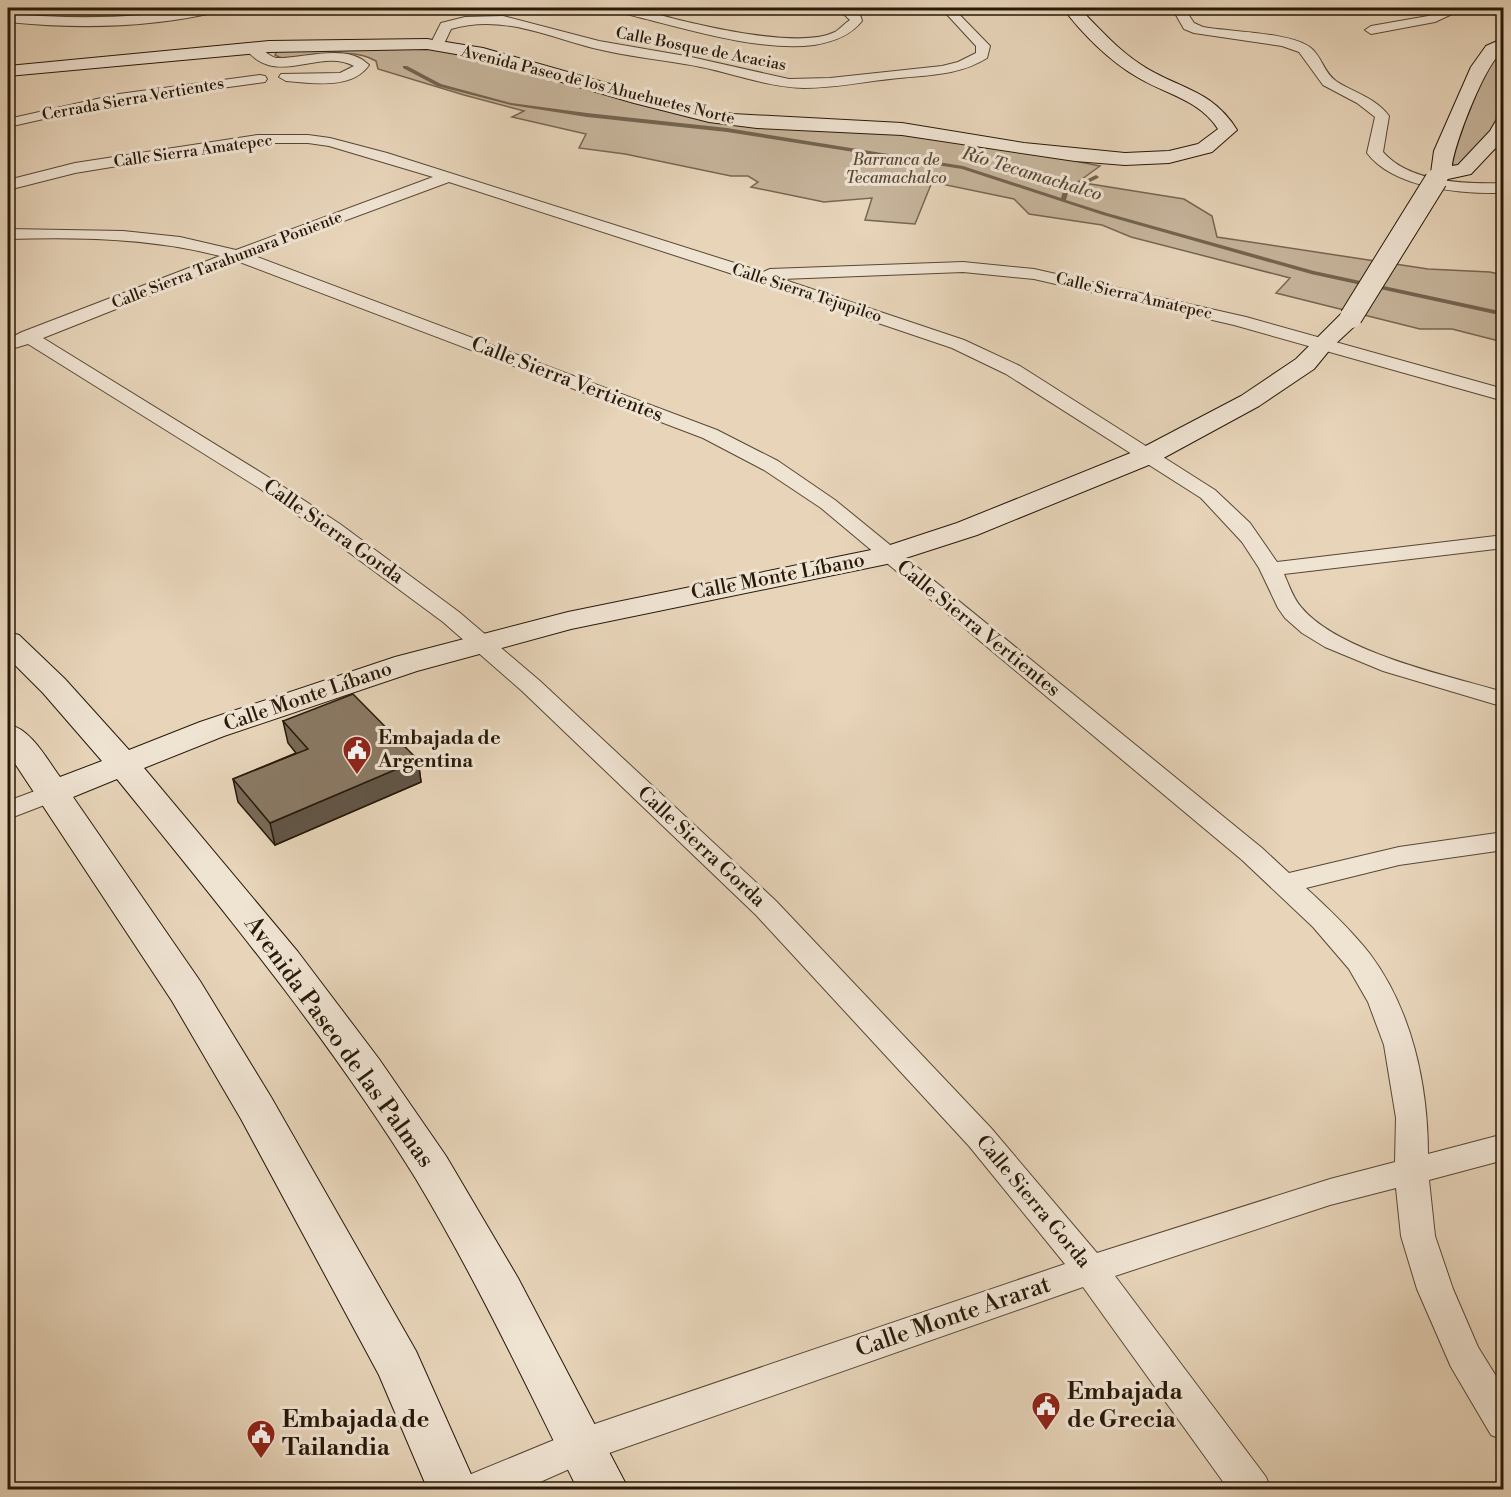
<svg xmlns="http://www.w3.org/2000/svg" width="1511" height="1497" font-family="'Libre Bodoni',serif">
<rect width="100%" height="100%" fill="#e7d4b9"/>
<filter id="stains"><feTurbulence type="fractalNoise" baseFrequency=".00333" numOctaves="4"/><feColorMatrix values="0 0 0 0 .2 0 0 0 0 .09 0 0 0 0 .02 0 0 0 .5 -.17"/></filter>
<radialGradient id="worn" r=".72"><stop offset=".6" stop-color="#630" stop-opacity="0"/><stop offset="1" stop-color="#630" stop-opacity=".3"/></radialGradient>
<path fill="#c6b49b" stroke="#766652" stroke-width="1.5" d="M436 46 704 118 870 129 1084 159 1079 162 1100 166 1078 182 1184 199 1212 216 1217 237 1428 269 1490 272 1503 275V342L1452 329H1420L1276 293 1290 278 1131 237 1102 225 1029 214 1014 199 932 182 915 224 865 220 872 198 824 202 751 187 758 182 748 176H731L625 154 579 148 586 134 512 117 524 111 464 95 378 69 376 61C342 41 297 69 275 55L277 51Z
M1503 47V117L1495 133 1463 163 1454 166 1446 161 1485 67Z"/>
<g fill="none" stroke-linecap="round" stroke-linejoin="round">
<path fill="#73634f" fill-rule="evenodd" d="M403 66H407L441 84 511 103 587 113 727 128 963 166 1061 198 1063 191 1096 175 1099 177 1098 178 1068 193 1066 200 1107 213 1314 271 1504 312V316L1311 274 1103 215 962 169 727 132 587 117 511 105 437 86 403 68Z"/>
<g stroke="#574835" stroke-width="2">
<path id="street" d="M198 8H222L220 11C152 28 77 29 8 22V14C72 19 135 19 198 8Z
M616 8C636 6 655 14 675 19 712 28 801 49 835 32 840 29 845 23 850 20L837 8C848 8 860 9 862 21 850 36 833 42 814 45 763 51 700 33 650 20 640 17 623 15 616 8Z
M941 8H953L990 46 987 58C960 75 930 75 899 78 867 81 836 88 804 88 768 87 735 74 701 67 665 60 629 57 593 48 546 36 501 14 451 29L442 48H432L430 45 441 23 465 17 503 16 599 41 691 57 789 79 830 78 942 66 958 62 976 53V46Z
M1172 8H1184L1194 23 1203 27C1229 32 1291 32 1311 48 1322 57 1324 73 1336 81 1354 93 1375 97 1389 116L1383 152C1410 183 1466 184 1504 183V193C1462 194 1394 189 1367 153L1375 117 1357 103 1323 85 1299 52 1282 46 1194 33 1184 29Z
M1334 8H1367C1360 14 1344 14 1335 12Z
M1449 8H1465L1435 22 1371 34 1365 30 1371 26 1428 16Z
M252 44C261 46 266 55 276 58 303 59 347 42 369 65 352 90 312 83 286 81L279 77 281 74 340 73 354 66C319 47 276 89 245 48Z
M260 75 265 76 267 79 265 82 119 102 8 127V119L119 94Z
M258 135H308L330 138 387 153 763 272 770 269 963 262 1034 269 1246 317 1504 389V401L1234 325 1034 279 963 272 782 279 964 340 1020 366 1215 490 1250 523 1277 562 1504 535V548L1284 574C1289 585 1293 598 1301 607 1338 652 1448 676 1504 692V707L1383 671 1325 647 1302 633 1285 618 1278 608 1259 568 1242 542 1201 498 1006 374 952 348 748 279 449 182 252 255 717 430 778 461 835 500 1262 848 1289 873 1399 847 1504 832V850L1399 865 1306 888C1328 908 1351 930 1370 954 1412 1010 1428 1085 1428 1154L1504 1134V1160L1429 1180 1435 1236 1453 1289 1478 1347 1504 1389V1440L1491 1435 1451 1367 1417 1289 1401 1236 1396 1188 1330 1205 1115 1276 1266 1477 1271 1490H1229L1083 1287 592 1459 522 1490H459L464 1477 583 1428 1065 1264 969 1146 756 915 522 691 443 622 324 534 259 488 28 344 8 350V339L22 332 220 256C151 238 79 237 8 239V229L123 231 180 237 236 250 433 177 329 146 308 143H258L75 173 8 190V180L75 163ZM237 261 703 438 764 470 821 508 1242 860 1313 927 1349 969 1368 1002 1384 1045 1396 1118 1395 1162 1330 1179 1097 1253 991 1128 776 901 540 681 459 612 340 524 273 480 43 338Z
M51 785 60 787 64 793 60 799 8 819V801Z"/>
</g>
<g stroke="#271909" stroke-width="2">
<path id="secondary" d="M1063 8H1079C1098 27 1117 49 1140 64 1177 89 1211 88 1237 130L1212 152 1169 163 1125 165 1075 161 902 135 757 128 709 122 634 103 479 58 427 49 269 52 8 76V66L269 41 427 39 483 48 670 101 733 114 902 123 1024 143 1125 153 1169 151 1198 144 1218 129C1200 100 1165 94 1137 77 1110 61 1082 34 1063 8Z
M1504 38V50C1486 61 1454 144 1452 166L1458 165 1490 131 1497 119 1504 118V139L1471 174 1448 179 1443 184 1436 186 1429 184 1426 180 1431 173 1434 151 1471 67 1486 46Z
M1351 310 1359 312 1363 317 1359 322 1332 347 1314 369 1259 406 1156 462 977 535 887 564 571 629 417 671 224 736 144 768 298 952 379 1059 446 1156 518 1278 629 1490H578C526 1385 476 1279 416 1179 328 1037 222 909 117 779L73 797 200 981 271 1097 416 1351 478 1490H428L379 1375 241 1119 172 1001 8 753V724C32 730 46 758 60 777L102 761 43 693 8 658V632L19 635 65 679 129 750 200 722 395 657 568 612 881 548 957 523 1138 450 1241 396 1296 359 1343 312Z"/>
</g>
<use href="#street" fill="#efe3d2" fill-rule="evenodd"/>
<use href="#secondary" fill="#efe3d2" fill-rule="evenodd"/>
<g stroke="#271909" stroke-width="24" stroke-linecap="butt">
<path id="secondary-bridge" d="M1351 317 1436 180"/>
</g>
<use href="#secondary-bridge" stroke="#efe3d2" stroke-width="22"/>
</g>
<path fill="#786957" stroke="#271909" stroke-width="1.5" d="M283 721 418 760 421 782 275 845 238 802 233 779 296 753 288 743Z"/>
<path fill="#615547" stroke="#271909" stroke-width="1.5" d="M418 760 421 782 275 845 270 823Z"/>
<path fill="#8b7a65" stroke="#271909" stroke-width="1.5" d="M353 694 418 760 270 823 233 779 308 749 283 721Z"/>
<defs>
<g id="civic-pin" transform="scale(1.5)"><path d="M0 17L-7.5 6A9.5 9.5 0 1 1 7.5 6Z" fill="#8f2418" stroke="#efe3d2"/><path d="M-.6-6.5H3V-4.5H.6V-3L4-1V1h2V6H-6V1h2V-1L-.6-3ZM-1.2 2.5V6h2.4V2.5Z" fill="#fff"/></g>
</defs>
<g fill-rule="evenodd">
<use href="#civic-pin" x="357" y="750"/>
<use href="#civic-pin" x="1046" y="1406"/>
<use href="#civic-pin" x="261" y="1434"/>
</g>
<g text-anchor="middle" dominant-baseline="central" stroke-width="6" stroke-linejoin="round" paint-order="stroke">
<g font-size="16" fill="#271909" stroke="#efe3d2">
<text transform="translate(701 49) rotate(11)">Calle Bosque de Acacias</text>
<text transform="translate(598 85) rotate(14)">Avenida Paseo de los Ahuehuetes Norte</text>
<text transform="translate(133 99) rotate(-10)">Cerrada Sierra Vertientes</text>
<text transform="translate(193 151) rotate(-8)">Calle Sierra Amatepec</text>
<text transform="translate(227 260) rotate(-21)">Calle Sierra Tarahumara Poniente</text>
<text transform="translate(807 293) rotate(18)">Calle Sierra Tejupilco</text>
<text transform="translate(1134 296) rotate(13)">Calle Sierra Amatepec</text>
</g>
<g font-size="16" font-style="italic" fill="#574835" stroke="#efe3d2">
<text x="896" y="160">Barranca de<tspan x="896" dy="18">Tecamachalco</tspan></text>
</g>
<g font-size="18" font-style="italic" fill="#5a4a37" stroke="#efe3d2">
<text transform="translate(1032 174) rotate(17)">Río Tecamachalco</text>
</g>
<g font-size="20" fill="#271909" stroke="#efe3d2">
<text transform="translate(567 380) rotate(21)">Calle Sierra Vertientes</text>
<text transform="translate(333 532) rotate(35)">Calle Sierra Gorda</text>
<text transform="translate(778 577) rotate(-11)">Calle Monte Líbano</text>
<text transform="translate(978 629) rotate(39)">Calle Sierra Vertientes</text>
<text transform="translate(308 697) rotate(-19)">Calle Monte Líbano</text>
<text transform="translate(701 847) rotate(43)">Calle Sierra Gorda</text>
<text transform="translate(1033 1202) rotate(50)">Calle Sierra Gorda</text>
</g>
<g font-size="20" font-weight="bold" fill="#271909" stroke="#efe3d2" text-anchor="start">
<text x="378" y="738">Embajada de<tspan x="378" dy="23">Argentina</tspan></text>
</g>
<g font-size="24" fill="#271909" stroke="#efe3d2">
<text transform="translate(339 1042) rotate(54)">Avenida Paseo de las Palmas</text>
<text transform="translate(953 1317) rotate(-19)">Calle Monte Ararat</text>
</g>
<g font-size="24" font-weight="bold" fill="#271909" stroke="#efe3d2" text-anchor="start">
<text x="1067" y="1392">Embajada<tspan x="1067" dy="28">de Grecia</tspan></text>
<text x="282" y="1420">Embajada de<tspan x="282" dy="28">Tailandia</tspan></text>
</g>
</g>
<rect width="1511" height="1497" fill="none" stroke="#e7d4b9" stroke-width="30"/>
<rect x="9" y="9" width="1493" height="1479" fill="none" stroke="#271909" stroke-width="3"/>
<rect x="15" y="15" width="1481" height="1467" fill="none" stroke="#271909" stroke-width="1.5"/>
<rect width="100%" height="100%" filter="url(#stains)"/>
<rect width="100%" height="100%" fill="url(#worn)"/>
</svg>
